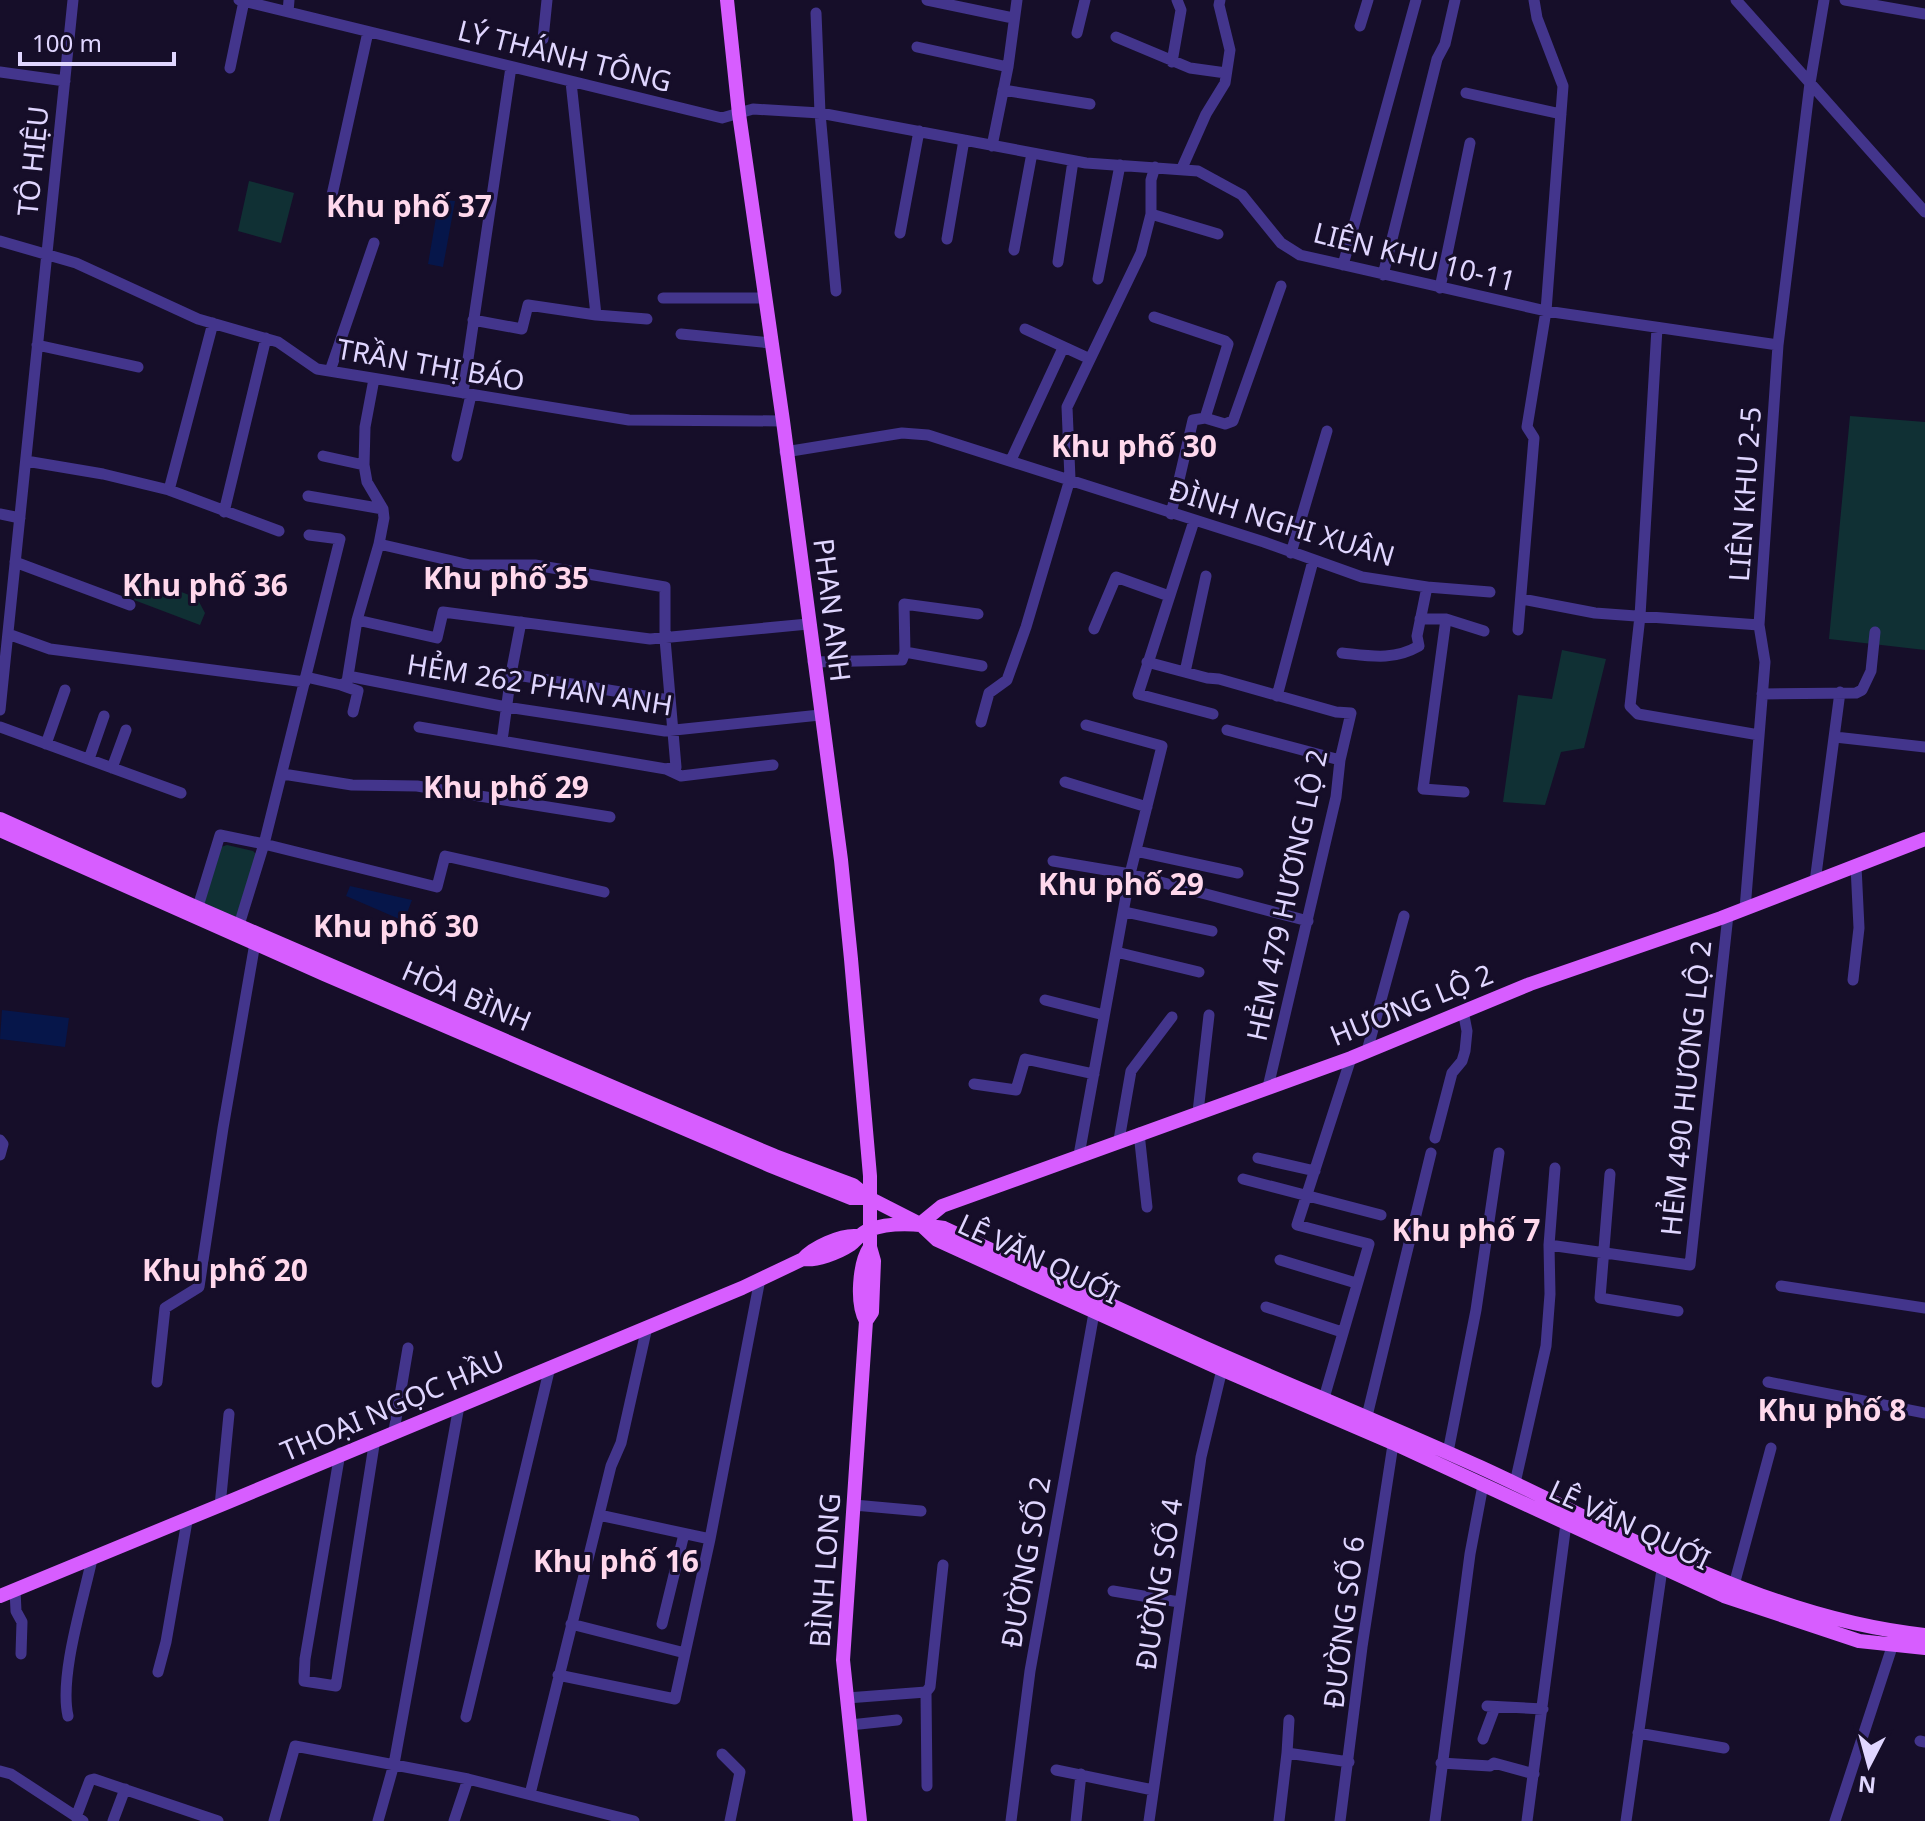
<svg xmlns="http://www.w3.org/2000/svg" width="1925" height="1821" font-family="'Noto Sans',sans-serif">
<rect width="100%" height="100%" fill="#160e29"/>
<path fill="#103034" d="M249 181 294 193 281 243 238 231Z
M1850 416 1925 422V650L1829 639Z
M142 577 197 598 205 613 200 625 134 600Z
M1562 650 1606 659 1584 748 1561 752 1545 805 1503 802 1518 695 1552 699Z
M227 845 253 851 256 854 236 918 203 906 221 847Z"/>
<path fill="#06164a" d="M439 200 455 201 443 267 428 264Z
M350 886 412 900 404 921 346 896Z
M2 1010 69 1018 65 1047 0 1039Z"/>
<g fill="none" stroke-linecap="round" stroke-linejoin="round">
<path stroke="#43358c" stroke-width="11" d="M239 0 722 118 753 109 820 113 1086 163 1198 171 1242 195 1281 243 1300 255 1546 311 1778 345
M927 0 1013 18
M1736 0 1925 212
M1845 0 1925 14
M288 12 289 0
M816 13 820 113 836 291
M1360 26 1368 0
M1077 33 1085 0
M1116 37 1190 68 1226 73
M543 39 547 0
M917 47 1008 67
M1172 62 1181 10 1177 0
M230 68 244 1
M0 72 65 81
M571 82 596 315
M1003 90 1090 104
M1466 93 1561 114
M992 146 1008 67 1017 0
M1182 168 1206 114 1225 83 1230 50 1219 5 1220 0
M332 195 368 32
M1151 214 1218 234
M900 233 919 131
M947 239 964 140
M0 241 76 263 198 319 278 342 317 369 629 420 783 421
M1014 250 1032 153
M1058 262 1073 161
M1343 265 1416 0
M1383 275 1437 59 1445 44 1455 0
M1098 279 1120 165
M1440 288 1470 143
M663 298H765
M1154 317 1225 341 1228 344 1205 418 1193 420 1171 514
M473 320 522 329 528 305 596 315 647 319
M1657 328 1640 616 1630 706 1638 714 1759 735
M1025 329 1090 359
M681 334 771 343
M37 345 138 367
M330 371 374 243
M463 393 511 67
M1205 418 1225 424 1233 421 1281 286
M785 452 902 433 928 435 1264 542 1362 577 1427 587 1490 592
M323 456 364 465
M457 456 471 395
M1011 460 1063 348
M26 461 103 474 169 490 279 531
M169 490 213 323
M308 496 383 509
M224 512 266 338
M0 514 20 518
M1194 521 1138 694 1213 714
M379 544 470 565H535L665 587V639L676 767 666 769 419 727
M1291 553 1327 431
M15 562 130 605
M1522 599 1595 613 1759 625
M1420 619H1446L1484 631
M1446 619 1423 789 1464 792
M357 620 437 638 443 612 650 639 808 624
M1094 629 1116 577 1169 596
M1518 630 1534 438 1527 427 1546 311 1563 86 1537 18 1534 0
M8 634 50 649 305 682
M905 652 982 666
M1342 653C1370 656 1393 661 1419 646L1417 636 1427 587
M813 662 902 660 905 652 904 604 978 614
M1147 662 1207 678 1219 679 1336 712 1351 713 1340 760 1336 797 1268 1087
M1185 672 1206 576
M511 674 669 700
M348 676 506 707 665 731 820 715
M306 677 341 685 347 682 357 620 379 544 384 518 383 509 367 482 364 465 365 427 374 379
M341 685 358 691 353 712
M1762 694 1856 693 1862 690 1871 671 1875 632
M1277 696 1313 561
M0 710 73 0
M981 722 989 693 1007 680 1026 627 1070 479 1067 407 1141 253 1151 214V180L1155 167
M0 727 181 793
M1227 730 1340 760
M1835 737 1925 747
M502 741 511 674 521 622
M46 744 65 690
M89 759 104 716
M112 768 126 730
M666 769 681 776 773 765
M283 774 352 785 417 786 610 817
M1065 782 1147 807
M1136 851 1238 873
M1053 861 1130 874 1308 921
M1815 882 1840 692
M1745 909 1765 662 1759 625 1778 345 1810 83 1824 0
M1125 912 1212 931
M196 913 220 835 264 844 340 539 309 535
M239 925 264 844 437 887 445 856 604 892
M1116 952 1199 972
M1853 980 1859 928 1856 866
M1045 1000 1104 1015
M1367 1051 1404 916
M974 1084 1016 1090 1025 1059 1094 1074
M1198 1112 1209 1015
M1139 1133 1147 1207
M1435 1138 1452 1073 1462 1061 1465 1051 1467 1031 1463 1011
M0 1140 3 1144 0 1155
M1119 1140 1131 1071 1172 1017
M1079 1155 1130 874 1162 746 1086 725
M1258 1158 1315 1171
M1610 1174 1600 1298 1678 1311
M1243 1179 1381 1215
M1549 1245 1690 1265 1728 915
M1280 1260 1356 1283
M1781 1286 1925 1308
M1266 1307 1342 1332
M157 1382 165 1308 199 1287 223 1128 255 943
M1768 1382 1925 1413
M1324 1398 1369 1244 1297 1225 1351 1058
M1367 1416 1431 1153
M394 1431 408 1348
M1448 1452 1476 1310 1499 1153
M340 1453 305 1659 304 1681 336 1686 375 1439
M1515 1483 1546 1346 1550 1294 1549 1245 1555 1168
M854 1505 921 1511
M220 1506 229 1414
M599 1515 710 1539
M1734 1585 1771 1448
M15 1590 16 1611 22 1622 21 1654
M1113 1591 1179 1602
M571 1624 685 1653
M662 1624 684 1534
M158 1672 166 1642 187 1521
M558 1675 675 1699 710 1539 760 1279
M926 1692 927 1786
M847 1698 926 1692 930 1687 943 1565
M1487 1706 1543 1709
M68 1716C59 1676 83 1601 92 1559
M466 1717 550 1367
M1289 1720 1287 1753 1349 1762
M850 1725 897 1720
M1638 1733 1724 1748
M1483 1739 1495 1707
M1920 1741 1925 1742
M722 1754 740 1772 730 1821
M1441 1763 1490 1766 1494 1763 1534 1774
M1056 1770 1153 1790
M0 1771 11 1774 83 1821
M530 1794 611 1466 621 1443 647 1327
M76 1817 90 1780 94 1779 218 1821
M113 1821 125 1789
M274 1821 295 1746 468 1779 634 1821
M378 1821 394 1764 459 1406
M454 1821 468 1779
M1011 1821 1030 1671 1094 1313
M1076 1821 1081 1774
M1149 1821 1201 1457 1223 1365
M1279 1821 1287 1753
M1340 1821 1362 1647 1394 1438
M1435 1821 1470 1554 1483 1485
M1527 1821 1567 1516
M1626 1821 1662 1569
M1835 1821 1893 1644"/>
<path stroke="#d75dff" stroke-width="14" d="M727 0 739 114 783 421 841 860 851 959 870 1176V1247L874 1261 872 1312 866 1321 843 1660 860 1821
M0 819 191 905 643 1100 775 1156 853 1185 869 1198 920 1224 937 1240 1216 1367 1393 1443 1724 1596 1859 1641 1925 1648
M0 830 324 974 771 1166 851 1198H869
M920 1224 942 1206 1351 1058 1530 984 1721 918 1925 839
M856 1236C841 1235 813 1247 803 1259 816 1261 838 1253 850 1245 857 1240 860 1233 869 1230 891 1221 921 1224 944 1228 1035 1270 1127 1313 1219 1354 1306 1392 1394 1428 1480 1467 1624 1533 1764 1618 1925 1635
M866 1321C856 1304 859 1263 870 1247
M0 1596C248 1495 494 1390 742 1288L803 1259"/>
</g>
<g text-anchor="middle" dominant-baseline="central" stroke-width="6" stroke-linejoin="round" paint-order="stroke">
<g font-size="28" fill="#e0d6ff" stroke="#160e29">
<text transform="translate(565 55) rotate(14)">LÝ THÁNH TÔNG</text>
<text transform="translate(32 161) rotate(-84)">TÔ HIỆU</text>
<text transform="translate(1415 256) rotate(14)">LIÊN KHU 10-11</text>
<text transform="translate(431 364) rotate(10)">TRẦN THỊ BÁO</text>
<text transform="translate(1744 494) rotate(-86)">LIÊN KHU 2-5</text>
<text transform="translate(1282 522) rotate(17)">ĐÌNH NGHI XUÂN</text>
<text transform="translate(833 610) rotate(83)">PHAN ANH</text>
<text transform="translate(540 684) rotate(9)">HẺM 262 PHAN ANH</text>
<text transform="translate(1286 895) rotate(-78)">HẺM 479 HƯƠNG LỘ 2</text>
<text transform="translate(467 995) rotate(23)">HÒA BÌNH</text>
<text transform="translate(1411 1004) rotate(-22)">HƯƠNG LỘ 2</text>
<text transform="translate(1685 1088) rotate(-84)">HẺM 490 HƯƠNG LỘ 2</text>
<text transform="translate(1039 1258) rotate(25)">LÊ VĂN QUỚI</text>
<text transform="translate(392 1405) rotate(-23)">THOẠI NGỌC HẦU</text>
<text transform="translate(1630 1524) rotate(25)">LÊ VĂN QUỚI</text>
<text transform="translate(1025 1562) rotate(-80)">ĐƯỜNG SỐ 2</text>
<text transform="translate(824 1570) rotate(-86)">BÌNH LONG</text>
<text transform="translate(1158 1584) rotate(-81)">ĐƯỜNG SỐ 4</text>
<text transform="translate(1343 1622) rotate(-83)">ĐƯỜNG SỐ 6</text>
</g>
<g font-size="30" font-weight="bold" fill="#ffd8ec" stroke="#160e29">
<text x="409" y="205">Khu phố 37</text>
<text x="1134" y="445">Khu phố 30</text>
<text x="506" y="577">Khu phố 35</text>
<text x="205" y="584">Khu phố 36</text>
<text x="506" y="786">Khu phố 29</text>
<text x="1121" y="883">Khu phố 29</text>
<text x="396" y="925">Khu phố 30</text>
<text x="1466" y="1229">Khu phố 7</text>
<text x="225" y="1269">Khu phố 20</text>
<text x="1832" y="1409">Khu phố 8</text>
<text x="616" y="1560">Khu phố 16</text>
</g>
</g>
<g transform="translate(1869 1765) rotate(186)" stroke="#160e29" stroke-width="6" paint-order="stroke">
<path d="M0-6L14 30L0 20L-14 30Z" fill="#e0d6ff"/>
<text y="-12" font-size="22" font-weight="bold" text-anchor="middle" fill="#e0d6ff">N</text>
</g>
<path d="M20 52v12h154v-12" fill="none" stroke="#e0d6ff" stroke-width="4"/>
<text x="32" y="52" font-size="24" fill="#e0d6ff" stroke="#160e29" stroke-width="6" paint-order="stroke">100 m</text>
</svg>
